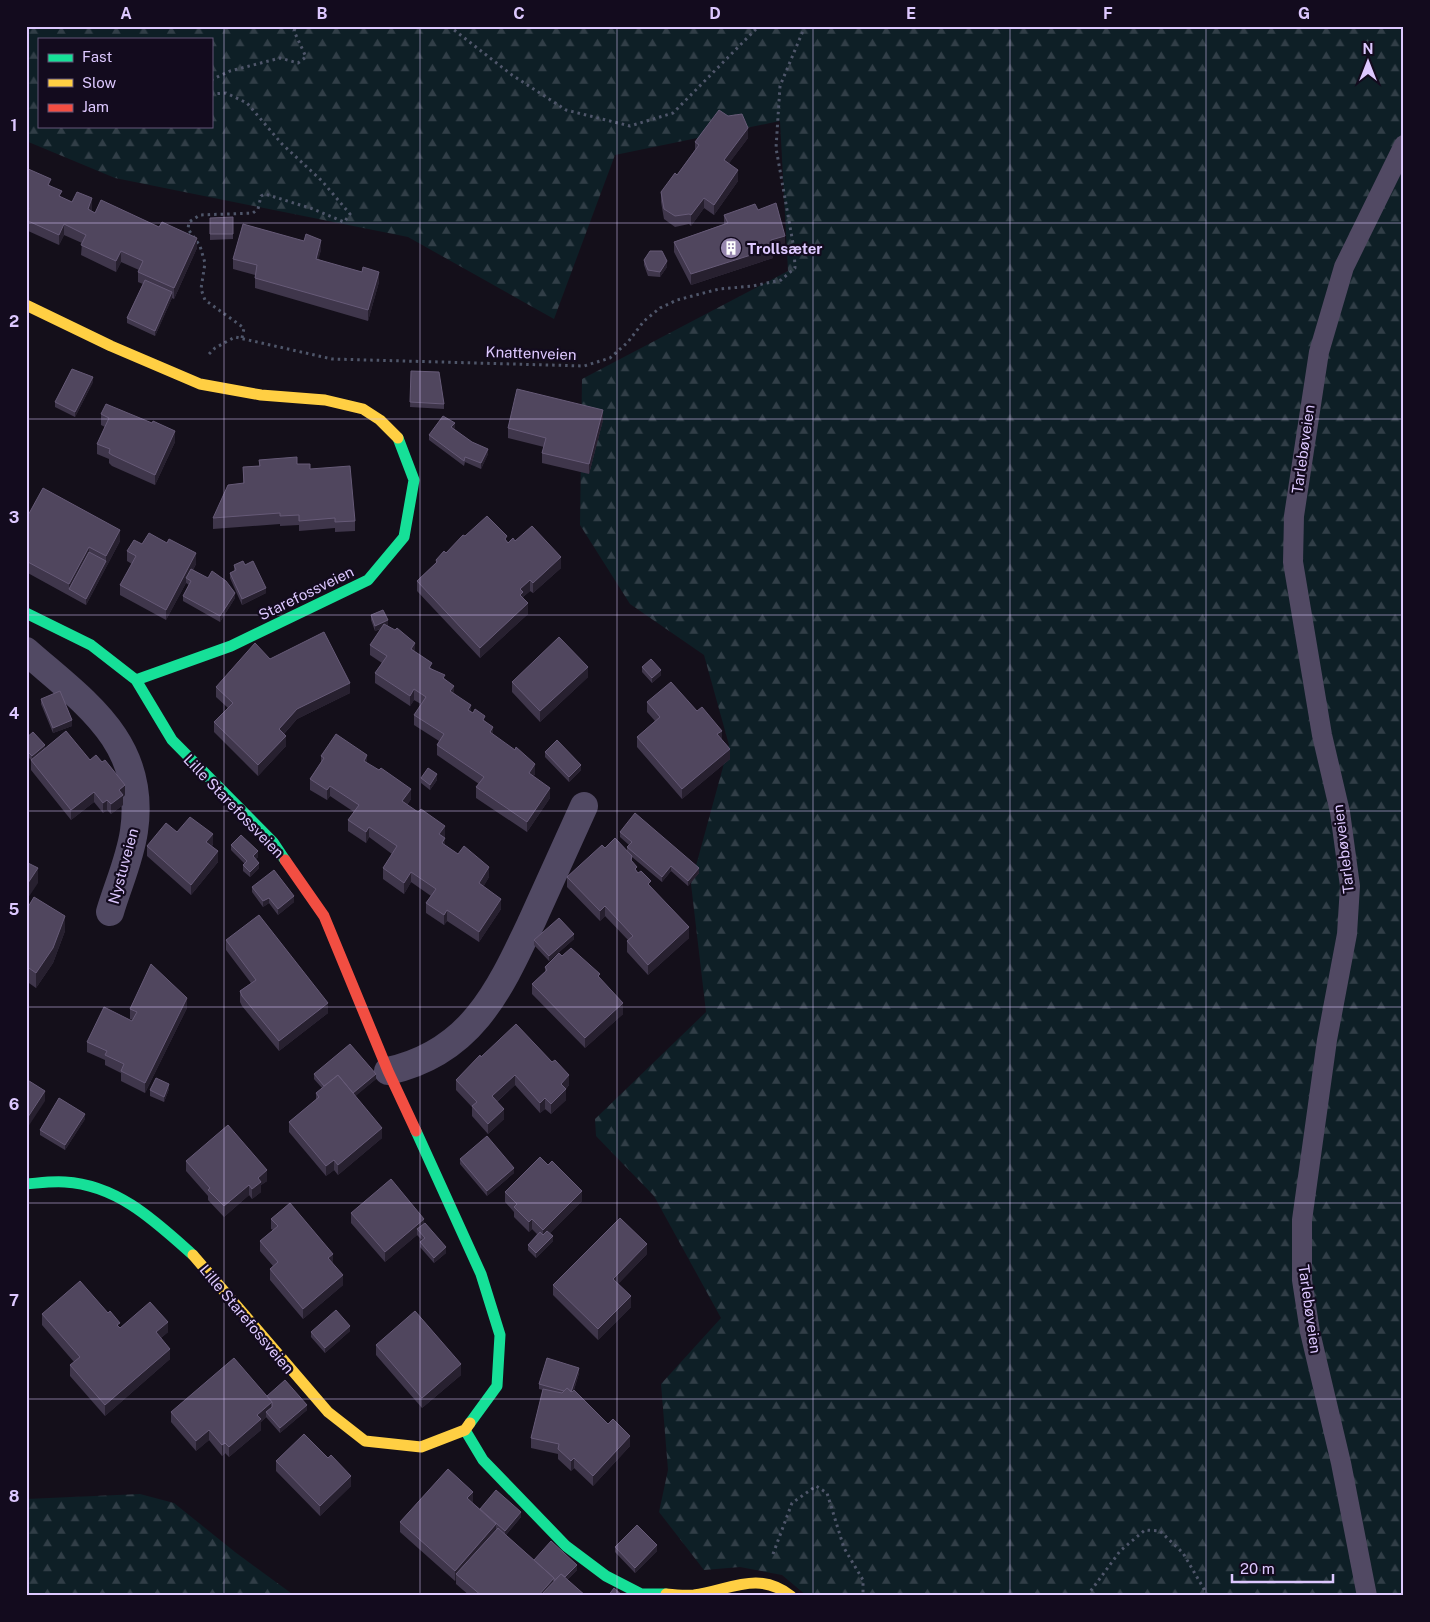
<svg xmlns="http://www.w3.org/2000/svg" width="1430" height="1622" font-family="'Public Sans',sans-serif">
<defs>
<pattern id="forest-firs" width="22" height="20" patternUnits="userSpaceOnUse" patternTransform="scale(1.25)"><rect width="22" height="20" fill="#0e1f26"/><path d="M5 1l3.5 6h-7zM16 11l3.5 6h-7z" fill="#313e47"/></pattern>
</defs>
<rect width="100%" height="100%" fill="#140f1a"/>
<path fill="url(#forest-firs)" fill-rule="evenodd" d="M26 26H1404V1596H807L782 1575 740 1567 704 1570 659 1512 668 1470 661 1384 721 1318 654 1196 596 1136 595 1119 706 1012 691 884 729 745 704 655 630 604 580 525 582 379 788 271 780 121 615 155 554 319 408 237 115 178 26 141ZM39 39H211V126H39Z
M140 1494 174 1503 235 1552 295 1596H26V1499Z"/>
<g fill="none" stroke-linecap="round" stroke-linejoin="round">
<path stroke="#4f566a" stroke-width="3" stroke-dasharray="2.5 4" stroke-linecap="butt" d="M449 26 512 75 566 110 630 126 673 113 759 26
M211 80 230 71 280 58 298 63 306 57 294 31 296 26
M211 94 226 93 247 103 282 144 322 181 350 214 344 222 313 209 265 194 261 196 258 209 253 213 200 215 189 222 188 229 200 246 205 263 201 289 205 300 244 328 242 338
M209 354 215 348 235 337 332 359 584 366 610 358 628 342 644 321 660 308 677 300 719 289 753 286 781 280 795 268 794 249 776 148 780 86 805 26
M773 1554 792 1503 816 1486 827 1493 844 1548 863 1580V1596
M1087 1596 1120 1551 1145 1530 1160 1531 1183 1553 1208 1596"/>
<path stroke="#514963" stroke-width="20" d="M1367 1596 1341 1463 1310 1332 1302 1280V1220L1327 1040 1347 934 1350 886 1340 812 1322 735 1293 562 1294 516 1319 352 1344 267 1404 145"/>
<path stroke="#514963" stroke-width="28" d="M26 651C84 702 147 742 134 831 130 859 118 885 110 912
M388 1071C471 1053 499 991 532 921 549 883 567 844 584 806"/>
<path stroke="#16e098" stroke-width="11" d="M26 613 91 645 136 680 172 740 273 842 285 860
M136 680 231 646 368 580 404 537 414 480 398 438
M416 1131 481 1274 500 1335 497 1386 470 1423
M26 1184C39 1183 52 1181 65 1182 118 1185 156 1222 193 1255
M465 1430 483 1460 566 1546 606 1576 641 1594H666"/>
<path stroke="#ffcf43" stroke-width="11" d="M26 305 111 346 200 384 261 395 325 400 363 409 380 420 398 438
M193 1255 328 1412 365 1441 421 1447 465 1430 470 1423
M666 1594C675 1595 685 1596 694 1595 730 1590 758 1570 791 1596"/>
<path stroke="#f24e42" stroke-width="11" d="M285 860 324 916 388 1071 416 1131"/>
</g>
<path fill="#3f364b" d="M748 138 729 163 738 181 714 215 704 208 691 226 689 224 675 227 664 219 661 202V192L677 175 695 150V142Z
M26 168 51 186 62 198 72 202 92 209 91 211 197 248 174 299 172 298 155 336 127 323V318L143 284 138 282V272L139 270 121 262 116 272 81 255 82 243 64 235 59 245 26 230Z
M758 210 785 246 773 249V258L691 285 674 252V242L724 224V215Z
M233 217V239L210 240V218Z
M321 250 318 259 379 282 368 321 255 288V275L233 269V259Z
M644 260 667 267 660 277 648 276 644 265Z
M411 371 444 404V409L410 407Z
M93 382 75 417 55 407V402Z
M101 414 175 442 155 485 112 466 109 463V459L97 454V444L105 427 101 425Z
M603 420 589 474 542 463V453L544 447 508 438V428Z
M455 428 454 429 488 454 481 469 465 462 464 466 429 440V435Z
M259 460 297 464 310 469 355 521V531L335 532V528L299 531V525L280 526V524L213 529V518L243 483V467L259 466Z
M26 519 120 541 86 605 26 572Z
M465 536 507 541 508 543 515 541 561 568 533 593 530 591 523 597 528 614 480 658 417 591V581L436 563V560L446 553Z
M127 551 196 564 193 570 235 598 220 622 183 601V596L189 585 186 583 166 620 120 595V585L132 564 127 561Z
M234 565H245L266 593 242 605 230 578V573L234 571Z
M371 615 388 625V626L432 669 445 679 454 693 471 712 485 721 493 734 535 774 533 777 550 798 527 832 476 798V787L479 784 437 755V745L439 741 414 725V715L421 704 414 700 410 706 375 683V673L382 663 370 655V645L381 629 375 631 371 620Z
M270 659 350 693 297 719 284 734 286 746 258 776 214 732V722L228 708 216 697V687Z
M642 667 661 675 652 683 642 672Z
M588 677 540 722 512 692V682Z
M41 699 72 726 53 733 41 704Z
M647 702 730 759 682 799 637 747V737L655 721 647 712Z
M26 738 45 749 90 760 125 795 123 797V805L111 814 107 810 103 813 94 802 71 820 31 770V760L26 755Z
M545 752 581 770 569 782 545 757Z
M321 756 367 763 411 799 407 805 445 836 444 837 445 845 489 877 483 887 501 909 479 942 447 921 444 925 426 913V903L431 896 411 882 404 894 383 879V868L392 854 369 837 366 843 348 831V820L354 812 330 796 327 800 310 790V779L321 762Z
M421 778 437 780 430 790 421 783Z
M177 832 213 844 212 846 218 862 191 895 147 856V846Z
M620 832 699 873 688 886 671 871 662 882 632 857V862L637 872 651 887 689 938 648 975 627 952V941L628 940 605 916 600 921 567 887V877L605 848 627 850V847L629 845 620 837Z
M231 845 258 857 256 859 259 868 250 877 243 871V865L245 864 231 850Z
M252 887 294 902 278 915 269 903 263 907 252 892Z
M26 906 65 931 53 963 36 988 26 981Z
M574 939 549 961 534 945V940Z
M226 940 328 1013 279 1051 242 1006 240 1002V991L251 983 226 950Z
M562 956 600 978 623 1014 585 1048 532 994V984L545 972V967Z
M187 1008 145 1093 121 1081V1073L105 1065V1060L87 1052V1042L132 1021 133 1020 130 1019V1009Z
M481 1057 569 1085 566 1089V1100L551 1114 545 1109 540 1113 515 1085 497 1102 504 1119 488 1134 472 1116V1107L456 1090V1080Z
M314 1074 376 1079 355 1096 382 1138 338 1175 334 1170 326 1176 289 1132V1122L316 1100V1093L322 1088 314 1079Z
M169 1089 164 1102 150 1096V1090Z
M85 1119 65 1150 40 1135V1130Z
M460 1159 514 1173 487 1196 460 1164Z
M186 1161 267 1181 261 1185V1192L252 1199 249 1195 224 1217 208 1200V1196L186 1171Z
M505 1192 582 1201 550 1233 553 1241 536 1258 528 1250V1245L537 1234 532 1229 529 1232 514 1217V1212L505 1202Z
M351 1213 424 1224 446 1253 434 1263 420 1247V1242L422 1240 417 1235 385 1262 351 1223Z
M271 1219 333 1264 343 1285 303 1319 270 1280V1269L273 1266 260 1251V1241L273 1230 271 1229Z
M647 1254 618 1284 631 1307 598 1340 553 1295V1285Z
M42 1314 120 1327V1328L168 1332 161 1338 170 1359 105 1416 70 1376V1365L74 1362 42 1325Z
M350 1331 325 1353 311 1337V1332Z
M376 1345 461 1375 422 1408 376 1355Z
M579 1373 574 1390 630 1446 593 1486 574 1468 571 1471 558 1459V1454L531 1448V1438L543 1390 539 1389V1384Z
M267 1396 307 1410 280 1433 266 1417 261 1422V1430L229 1457 225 1453 222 1456 209 1440 196 1451 171 1422V1412Z
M276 1461 351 1486 320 1516 276 1471Z
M473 1502V1503L480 1509 521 1517 506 1535 534 1560 577 1570 567 1580 586 1596H470L456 1584V1579L455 1581 400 1532V1522Z
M615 1547 657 1551 635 1573 615 1552Z"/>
<path fill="#27202f" d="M748 128V138L724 170V160Z
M738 170V181L714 215V205Z
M92 198V209L88 219V209Z
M704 198V208L691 226V215Z
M64 224V235L59 245V235Z
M785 236V246L773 249V258L691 285V274L771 240Z
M197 238V248L174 299V288Z
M321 240V250L316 269V259Z
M121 251V262L116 272V261Z
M667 261V267L660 277V272Z
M379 272V282L368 321V310Z
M172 292V298L155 336V331Z
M93 377V382L75 417V412Z
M603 410V420L589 474V464Z
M455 423V428L451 433V427Z
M175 431V442L155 485V475Z
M488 449V454L481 469V463Z
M120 530V541L86 605V599L106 561V556Z
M89 547V557L69 589V584Z
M196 553V564L188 579 186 578V583L166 620V610Z
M561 557V568L533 593V583Z
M530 580V591L523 597V602L520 605V589Z
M266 588V593L242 605V599Z
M235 593V598L220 622V616Z
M528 603V614L480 658V648Z
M388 620V625L375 631V626Z
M415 643V654L411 649Z
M588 667V677L540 722V711Z
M661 670V675L652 683V678Z
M350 683V693L297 719 279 739V729L297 709Z
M454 686V696L450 691Z
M414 689V700L410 706V696Z
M471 705V715L468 710Z
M72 720V726L53 733V728Z
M493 727V737L490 732Z
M722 731V741L717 734Z
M286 736V746L258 776V765Z
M45 745V750L32 762V756Z
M730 749V759L682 799V789Z
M367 755V765L364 761Z
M535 764V774L529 783V773Z
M581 765V770L569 782V777Z
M437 774V780L430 790V785Z
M125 785V795L123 797V805L111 814V804L119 790Z
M330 786V796L327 800V790Z
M550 788V798L527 832V822Z
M411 789V799L402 812V801Z
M94 792V802L71 820V810Z
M107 800V810L103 813V803Z
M445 826V836L439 844V834Z
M369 827V837L366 843V832Z
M213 834V844L206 852V842Z
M445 838V848L442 843Z
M218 851V862L191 895V885Z
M258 851V857L253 862V856Z
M259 863V868L250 877V872Z
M671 866V871L662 882V877Z
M489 867V877L479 894V883Z
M38 868V883L26 901V886Z
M699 868V873L688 886V881Z
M411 872V882L404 894V883Z
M294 896V902L278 915V909Z
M269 898V903L263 907V901Z
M501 899V909L479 942V932Z
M605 906V916L600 921V911Z
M447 910V921L444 925V915Z
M65 916V931L53 963 36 988V973Z
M689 927V938L648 975V965Z
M574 934V939L549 961V956Z
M187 998V1008L145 1093V1083Z
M328 1003V1013L279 1051V1041Z
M623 1003V1014L585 1048V1038Z
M376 1074V1079L351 1100V1095Z
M515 1075V1085L492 1106V1096Z
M569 1075V1085L561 1094V1084Z
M169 1084V1089L164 1102V1097Z
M566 1089V1100L551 1114V1104Z
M45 1091V1101L26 1130V1120Z
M545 1098V1109L540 1113V1103Z
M504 1109V1119L488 1134V1124Z
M85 1114V1119L65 1150V1145Z
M382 1128V1138L338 1175V1165Z
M334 1160V1170L326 1176V1166Z
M514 1168V1173L487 1196V1191Z
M267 1170V1181L261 1185V1192L252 1199V1189L258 1178Z
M249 1185V1195L224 1217V1206Z
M582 1191V1201L543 1240V1230Z
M424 1219V1229H417V1235L385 1262V1252Z
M532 1219V1229L529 1232V1222Z
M553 1236V1241L536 1258V1253Z
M647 1244V1254L613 1289V1279Z
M446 1247V1253L434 1263V1258Z
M333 1254V1264L328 1258Z
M343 1275V1285L303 1319V1309Z
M631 1296V1307L598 1340V1329Z
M168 1322V1332L156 1342V1332Z
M350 1326V1331L325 1353V1348Z
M170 1349V1359L105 1416V1405Z
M461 1364V1375L422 1408V1398Z
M579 1368V1373L571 1399V1394Z
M272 1402V1412H266V1417L261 1422V1430L229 1457V1447L257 1415Z
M307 1405V1410L280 1433V1428Z
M209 1430V1440L196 1451V1441Z
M630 1436V1446L593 1486V1476Z
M225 1443V1453L222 1456V1445Z
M574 1458V1468L571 1471V1461Z
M351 1476V1486L320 1516V1506Z
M473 1492V1502L467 1508V1498Z
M521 1512V1517L505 1536V1531Z
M496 1524V1534L456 1574V1579L455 1581V1571Z
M657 1545V1551L635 1573V1568Z
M577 1565V1570L562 1585V1580Z
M554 1578V1588L547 1596H538Z"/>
<path fill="#50465e" stroke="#665a77" d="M719 110 728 116 742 114 748 128 724 160 738 170 714 205 704 198 691 215 689 214 675 216 664 209 661 192 675 173 677 175 699 145 695 142Z
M26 168 51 179 48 185 62 191 59 196 72 202 77 192 92 198 88 209 95 213 101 200 159 227 162 222 197 238 174 288 138 272 143 261 121 251 116 261 81 245 86 235 64 224 59 235 26 220V214L29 208 26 207Z
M776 203 785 236 771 240 773 248 691 274 674 242 728 223 724 215 755 204 758 210Z
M233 217V234H210V218Z
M243 224 304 241 306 234 321 240 316 259 362 272 363 267 379 272 368 310 255 278 257 265 233 259Z
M650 251H662L667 261 660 272 648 270 644 260Z
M145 280 172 292 155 331 127 318Z
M72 369 93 377 75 412 55 402Z
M411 371 439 372 444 404 410 402Z
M517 389 603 410 589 464 542 453 546 438 508 428Z
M106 404 152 423 153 421 175 431 155 475 112 455 109 453 110 449 97 444 109 418 101 414Z
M443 416 455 423 451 427 472 442 488 449 481 463 465 457 464 461 429 435Z
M297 457V464H310V469L350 466 355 521 335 522V518L299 521V515L280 516V513L213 518 228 485 244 483 243 467 260 466 259 460Z
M43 488 120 530 106 556 89 547 69 584 26 561V519Z
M487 516 507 536 505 539 508 543 513 538 515 541 532 526 561 557 533 583 530 580 520 589 523 592 520 595 528 603 480 648 417 581 437 562 436 560 444 551 446 553 463 535 465 536Z
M149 533 167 543 169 539 196 553 166 610 120 585 136 556 127 551 134 540 142 544Z
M89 552 106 561 86 599 69 589Z
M243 561 245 565 253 561 266 588 242 599 230 573 236 570 234 565Z
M191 569 208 578 212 571 226 581 235 593 220 616 183 596 191 581 186 578Z
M383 610 388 620 375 626 371 615Z
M384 624 395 630 397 628 415 643 411 649 432 663 429 668 445 675 443 678 454 686 450 691 471 705 468 710 473 713 475 709 485 716 483 720 493 727 490 732 515 750 516 747 535 764 529 773 550 788 527 822 476 787 484 777 437 745 444 734 414 715 426 697 414 689 410 696 375 673 387 656 370 645Z
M324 632 350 683 297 709 279 729 286 736 258 765 214 722 233 703 216 687 255 643 270 659Z
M559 637 588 667 540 711 512 682Z
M651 659 661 670 652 678 642 667Z
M671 682 697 711 702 707 722 731 717 734 730 749 682 789 637 737 660 717 647 702Z
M60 691 72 720 53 728 41 699Z
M66 731 90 760 96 755 102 762 105 760 125 785 119 790 123 795 111 804 107 800 103 803 94 792 71 810 31 760Z
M33 732 45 745 32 756 26 750V738Z
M336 734 367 755 364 761 379 770 381 768 411 789 402 801 418 812 421 809 445 826 439 834 445 838 442 843 458 854 464 846 489 867 479 883 501 899 479 932 447 910 444 915 426 903 436 889 411 872 404 883 383 868 397 846 369 827 366 832 348 820 359 805 330 786 327 790 310 779 324 758 321 756Z
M557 740 581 765 569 777 545 752Z
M428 768 437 774 430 785 421 778Z
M635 813 699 868 688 881 671 866 662 877 627 847 632 842 620 832Z
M190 817 213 834 206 842 218 851 191 885 147 846 166 823 177 832Z
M241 835 258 851 253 856 259 863 250 872 243 865 247 861 231 845Z
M615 838 632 856 631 860 637 867 635 869 638 873 641 871 651 881 648 884 689 927 648 965 627 941 633 936 605 906 600 911 567 877 602 845 605 848Z
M26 862 38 868 26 886Z
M274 870 294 896 278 909 269 898 263 901 252 887Z
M34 897 65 916 53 948 36 973 26 966V906L28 907Z
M259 915 328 1003 279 1041 242 996 240 991 256 980 226 940Z
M559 918 574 934 549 956 534 940Z
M571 948 600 974 598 976 623 1003 585 1038 532 984 547 970 545 967 559 953 562 956Z
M151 964 187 998 145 1083 121 1071 124 1064 105 1055 107 1051 87 1042 104 1007 132 1021 137 1012 130 1009Z
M516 1024 552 1062 555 1060 569 1075 561 1084 566 1089 551 1104 545 1098 540 1103 515 1075 492 1096 504 1109 488 1124 472 1106 477 1102 456 1080 480 1055 481 1057Z
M350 1044 376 1074 353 1093 338 1075 324 1086 314 1074Z
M338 1075 382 1128 338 1165 334 1160 326 1166 289 1122 319 1097 316 1093Z
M156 1078 169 1084 164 1097 150 1090Z
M26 1079 45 1091 26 1120Z
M59 1098 85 1114 65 1145 40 1130Z
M228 1125 267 1170 258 1178 261 1182 252 1189 249 1185 224 1206 208 1190 210 1188 186 1161Z
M487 1136 514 1168 487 1191 460 1159Z
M540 1157 548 1165 552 1161 582 1191 543 1230 532 1219 529 1222 514 1207 517 1204 505 1192Z
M391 1179 424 1219 385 1252 351 1213Z
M290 1203 333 1254 328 1258 343 1275 303 1309 270 1269 278 1262 260 1241 278 1226 271 1219Z
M620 1218 647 1244 613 1279 631 1296 598 1329 553 1285Z
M425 1223 446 1247 434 1258 420 1242 425 1238 417 1229Z
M547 1231 553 1236 536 1253 528 1245 540 1232 543 1235Z
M80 1281 108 1313 110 1311 120 1323 117 1325 120 1328 150 1302 168 1322 156 1332 170 1349 105 1405 70 1365 80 1357 42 1314Z
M336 1310 350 1326 325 1348 311 1332Z
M415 1311 461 1364 422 1398 376 1345Z
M234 1358 272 1402 257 1415 261 1419 229 1447 225 1443 222 1445 209 1430 196 1441 171 1412Z
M547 1358 579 1368 571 1392 567 1388 564 1391 539 1384Z
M285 1380 307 1405 280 1428 266 1412 272 1407V1402L267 1396Z
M567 1388 572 1392 574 1390 608 1424 613 1419 630 1436 593 1476 574 1458 571 1461 558 1449 559 1444 531 1438 543 1389 562 1393Z
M304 1434 328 1458 331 1455 351 1476 320 1506 276 1461Z
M448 1469 473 1492 467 1498 496 1524 455 1571 400 1522Z
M496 1490 521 1512 505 1531 480 1509Z
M637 1525 657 1545 635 1568 615 1547Z
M498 1528 554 1578 538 1596H482L456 1574Z
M551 1541 577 1565 565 1577 561 1574 554 1581V1578L534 1560Z
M561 1574 586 1596H540Z
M614 1588 623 1596H608Z"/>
<path fill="none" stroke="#ddc8ff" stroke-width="1" stroke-opacity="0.55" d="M224 26V1596M420 26V1596M617 26V1596M813 26V1596M1010 26V1596M1206 26V1596M26 223H1404M26 419H1404M26 615H1404M26 811H1404M26 1007H1404M26 1203H1404M26 1399H1404"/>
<defs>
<g id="building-disc" transform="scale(1.125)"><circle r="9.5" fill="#9787af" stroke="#130b1e"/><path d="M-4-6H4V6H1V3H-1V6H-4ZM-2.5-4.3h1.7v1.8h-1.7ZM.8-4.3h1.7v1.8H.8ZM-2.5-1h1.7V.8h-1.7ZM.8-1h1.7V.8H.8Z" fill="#fff"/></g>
</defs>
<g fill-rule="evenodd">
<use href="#building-disc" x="731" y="248"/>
</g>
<g text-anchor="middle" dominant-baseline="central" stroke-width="4.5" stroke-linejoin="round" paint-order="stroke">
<g font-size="15" font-weight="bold" fill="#ddc8ff" stroke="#130b1e" text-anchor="start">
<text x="747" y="248">Trollsæter</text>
</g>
<g font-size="15" fill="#ddc8ff" stroke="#130b1e">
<text transform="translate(531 353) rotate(2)">Knattenveien</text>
<text transform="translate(1303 449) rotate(-82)">Tarlebøveien</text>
<text transform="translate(306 593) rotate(-26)">Starefossveien</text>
<text transform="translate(234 806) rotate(46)">Lille Starefossveien</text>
<text transform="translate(1343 849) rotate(-97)">Tarlebøveien</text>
<text transform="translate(123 866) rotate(-75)">Nystuveien</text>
<text transform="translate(1310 1309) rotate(82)">Tarlebøveien</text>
<text transform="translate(247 1319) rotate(50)">Lille Starefossveien</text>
</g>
</g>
<rect width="1430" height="1622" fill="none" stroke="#130b1e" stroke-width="55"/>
<rect x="38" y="38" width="175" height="90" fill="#130b1e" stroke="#645778"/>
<rect x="48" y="54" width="25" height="8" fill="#16e098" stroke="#645778"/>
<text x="82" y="62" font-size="15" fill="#ddc8ff">Fast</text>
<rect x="48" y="79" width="25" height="8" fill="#ffcf43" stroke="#645778"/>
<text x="82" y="88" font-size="15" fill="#ddc8ff">Slow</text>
<rect x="48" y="104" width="25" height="8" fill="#f24e42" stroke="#645778"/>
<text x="82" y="112" font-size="15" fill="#ddc8ff">Jam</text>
<g transform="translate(1368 62)" stroke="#130b1e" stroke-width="4" paint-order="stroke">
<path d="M0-4L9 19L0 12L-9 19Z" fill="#ddc8ff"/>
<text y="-8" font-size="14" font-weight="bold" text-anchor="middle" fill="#ddc8ff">N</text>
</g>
<path d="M1232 1574v8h101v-8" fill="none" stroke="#ddc8ff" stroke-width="2.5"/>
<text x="1240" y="1574" font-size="15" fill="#ddc8ff" stroke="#130b1e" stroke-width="4" paint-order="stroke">20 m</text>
<rect x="28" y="28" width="1374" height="1566" fill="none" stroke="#ddc8ff" stroke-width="2"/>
<g font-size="16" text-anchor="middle" font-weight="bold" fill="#ddc8ff">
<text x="126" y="19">A</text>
<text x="322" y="19">B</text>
<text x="519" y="19">C</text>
<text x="715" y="19">D</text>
<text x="911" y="19">E</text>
<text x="1108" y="19">F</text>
<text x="1304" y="19">G</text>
<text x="14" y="131">1</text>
<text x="14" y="327">2</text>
<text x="14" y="523">3</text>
<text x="14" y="719">4</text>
<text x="14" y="915">5</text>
<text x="14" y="1110">6</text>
<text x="14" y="1306">7</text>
<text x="14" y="1502">8</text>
</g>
</svg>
